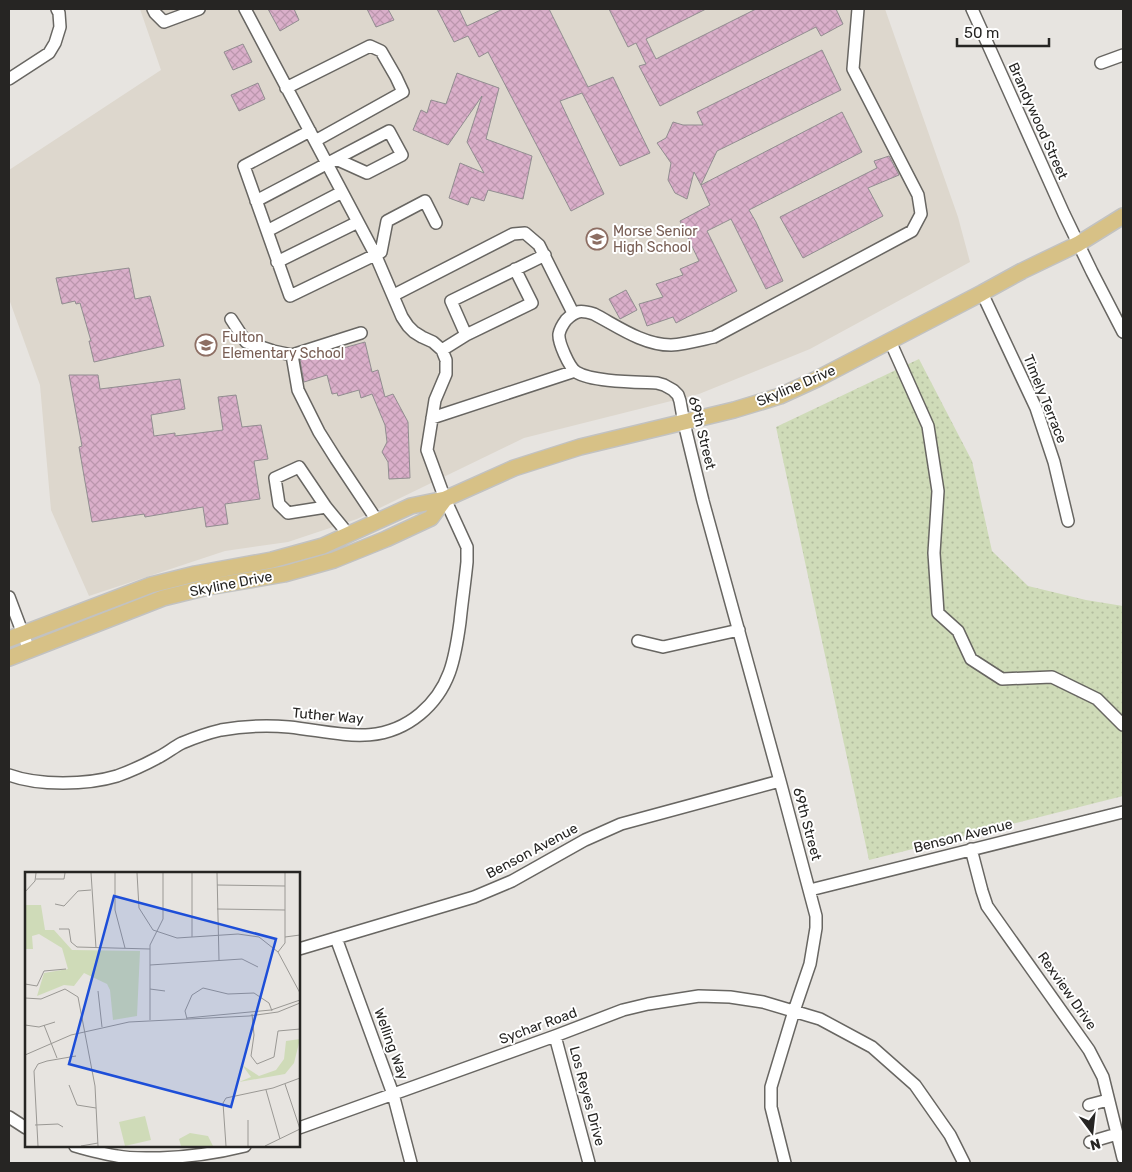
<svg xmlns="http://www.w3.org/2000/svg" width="1132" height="1172" font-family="Rubik,sans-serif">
<defs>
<pattern id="grass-dots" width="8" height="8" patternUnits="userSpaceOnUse" patternTransform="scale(1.25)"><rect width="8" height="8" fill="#cfdbb8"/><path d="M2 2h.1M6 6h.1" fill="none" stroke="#b2bc9e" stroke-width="1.8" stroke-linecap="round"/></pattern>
<pattern id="building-cross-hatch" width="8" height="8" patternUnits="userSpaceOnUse" patternTransform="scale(1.25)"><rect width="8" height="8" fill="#daafca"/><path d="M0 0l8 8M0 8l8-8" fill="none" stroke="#bb96ad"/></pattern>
</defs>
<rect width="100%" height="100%" fill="#e7e4e0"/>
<path fill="#ddd7cd" d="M140 9H885L958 217 970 262 810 349 699 394 524 438 357 519 288 542 225 551 89 596 51 510 40 385 9 299V170L161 70Z"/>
<path fill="url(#grass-dots)" d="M919 359 972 461 992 551 1028 586 1086 600 1123 606V796L869 860 776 427Z"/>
<path fill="url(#building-cross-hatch)" stroke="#918d90" d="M268 9H294L299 20 280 31Z
M367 9H388L394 20 376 27Z
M437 9H459L467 26 503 9H549L588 87 613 77 650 153 620 166 582 93 560 101 604 194 571 211 488 52 479 57 468 36 454 42Z
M609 9H706L646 39 656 59 756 9H836L843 24 821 36 816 27 660 106 639 66 646 64 636 43 628 47Z
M243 44 252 62 233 70 224 52Z
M822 50 841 90 717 151 701 185 694 172 687 199 675 193 668 180 671 163 657 143 666 138 673 122 683 125H703L697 112Z
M457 73 499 88 486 139 532 156 523 199 488 190 484 201 471 197 468 205 449 198 460 163 484 173 467 142 482 96 448 145 413 130 421 110 427 113 431 100 446 104Z
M258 83 265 99 239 111 231 95Z
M842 112 862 152 749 210 756 222 783 281 766 289 731 219 707 231 737 291 676 323 673 317 647 326 639 304 663 297 656 284 683 275 680 269 699 261 680 221 710 205 701 185Z
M889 156 899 175 868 188 883 216 803 258 780 217 877 168 874 161Z
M129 268 135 299 150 296 164 346 94 362 89 341H91L80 303 76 304 75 301 62 304 56 278Z
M626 290 637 310 620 319 609 299Z
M365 342 372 372 378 370 385 397 393 394 408 422 410 478 389 479 388 462 382 452 387 442 385 425 372 394 361 398 359 390 338 396 337 393 332 394 327 375 304 382 300 360Z
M69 375H98L100 389 180 379 185 409 151 415 154 436 175 433V436L223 430 218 397 236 395 242 427 261 425 268 459 254 461 260 499 225 504 228 524 206 527 203 507 145 517 144 514 92 522 79 447 82 446Z"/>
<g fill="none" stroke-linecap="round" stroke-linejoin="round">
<g stroke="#686662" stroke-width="14">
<path id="minor" d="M153 9 155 13 164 22 199 9
M972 9 1064 214 1092 272 1123 332
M1101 63 1123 55
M9 79 49 53 55 43 60 27 59 13 57 9
M286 88 370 46 381 51 396 77 403 92 315 141
M310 131 244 166 290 296 381 252 387 221 425 201 436 223
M256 201 389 131 402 155 367 173 336 159
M267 231 342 192
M277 262 358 222
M982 293 1036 408 1054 462 1068 521
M394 295 513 234 525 233 539 245 573 313
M231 319 246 342 273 351 292 355 361 333
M466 335 451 301 545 255
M890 341 928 426 938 491 934 553 938 613 958 631 971 659 1002 679 1052 677 1097 699 1123 725
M442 350 466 335 532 303 515 269
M292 355 298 390 319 432 336 459 378 522
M432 418 575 371
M326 507 288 513 279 504 275 478 299 467 326 507 349 535
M9 597 29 650
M638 641 663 647 739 630
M9 775C39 786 87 785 117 776 131 771 146 764 159 757 167 753 174 747 182 743 194 738 208 733 221 730 244 726 267 725 289 727 337 732 379 748 420 714 450 689 455 659 460 622 462 602 465 582 467 562V547L445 499 427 450 435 400 446 374V360L442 350 433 342 422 337 414 332 408 326 402 317 375 254 245 9
M971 849 982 891 987 906 1089 1050 1103 1077 1123 1158
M810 890 1123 812
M336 938 393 1094 411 1163
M299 949 474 897 512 881 585 840 621 824 780 781
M555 1036 589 1163
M1089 1105 1108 1100
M9 1117 26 1128
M299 1128 555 1036 623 1010 648 1004 699 996 730 997 763 1002 820 1019 872 1047 915 1085 950 1135 964 1163
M1090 1142 1117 1134
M75 1146C89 1150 103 1154 117 1156 131 1159 146 1158 160 1158 189 1157 217 1153 245 1146
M785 1163 771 1107V1087L794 1011 810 964 816 928V916L780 781 703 501 684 423 680 401 678 395 673 390 664 385 657 383C636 382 592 382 576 372 569 367 558 342 559 334 560 329 563 324 566 320 576 310 581 310 594 314 617 326 643 345 671 345 685 344 700 340 714 337L912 231 921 214 918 195 853 69 858 9"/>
</g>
<g stroke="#c2c2c1" stroke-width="18">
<path id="major" d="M9 639 151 585 195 574 272 560 323 546 411 506 445 499 514 468 580 447 734 410 780 396 817 379 982 293 1022 271 1078 244 1123 216
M9 658 163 598 208 587 284 574 334 560 386 539 431 518 445 499"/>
</g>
<use href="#minor" stroke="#fff" stroke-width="11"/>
<use href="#major" stroke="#d7c186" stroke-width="15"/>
</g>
<defs>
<g id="school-ring" transform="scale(1.125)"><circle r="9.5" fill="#fff" stroke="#8d6e63" stroke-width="1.5"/><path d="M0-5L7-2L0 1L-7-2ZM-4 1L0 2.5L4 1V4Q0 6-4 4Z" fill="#8d6e63"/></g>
</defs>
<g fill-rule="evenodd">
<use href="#school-ring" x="597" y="239"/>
<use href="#school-ring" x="206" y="345"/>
</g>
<g text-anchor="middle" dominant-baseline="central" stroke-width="4" stroke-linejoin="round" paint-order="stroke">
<g font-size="14" fill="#262523" stroke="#fff">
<text transform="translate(1038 121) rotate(66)">Brandywood Street</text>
<text transform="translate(796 386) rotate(-23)">Skyline Drive</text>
<text transform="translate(1045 399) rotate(68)">Timely Terrace</text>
<text transform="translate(702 433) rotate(76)">69th Street</text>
<text transform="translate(231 584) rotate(-11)">Skyline Drive</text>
<text transform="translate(328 716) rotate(5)">Tuther Way</text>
<text transform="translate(807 824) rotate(75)">69th Street</text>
<text transform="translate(963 836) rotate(-14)">Benson Avenue</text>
<text transform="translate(532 851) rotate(-28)">Benson Avenue</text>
<text transform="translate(1067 991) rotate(55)">Rexview Drive</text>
<text transform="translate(538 1026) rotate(-20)">Sychar Road</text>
<text transform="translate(391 1044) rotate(70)">Welling Way</text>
<text transform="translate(587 1096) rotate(75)">Los Reyes Drive</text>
</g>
<g font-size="14" fill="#785e54" stroke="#fff" text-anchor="start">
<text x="613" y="231">Morse Senior<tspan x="613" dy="16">High School</tspan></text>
<text x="222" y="337">Fulton<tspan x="222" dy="16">Elementary School</tspan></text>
</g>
</g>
<g transform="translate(25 872)">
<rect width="275" height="275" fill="#e7e4e0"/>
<path d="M1 33H16L20 58H29L47 78 115 79 112 144 88 148 85 118 82 112 59 101 49 114 39 113 12 124 19 101 43 97 37 76 14 62 7 64 8 77H1ZM275 167 269 191 260 202 214 210 226 205 217 193 234 204 251 198 259 187 261 169Z" fill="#cfdbb8"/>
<path d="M120 244 126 268 100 274 94 250ZM165 261 183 264 188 274H156L154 267Z" fill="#cfdbb8"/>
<path fill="none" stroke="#9a9894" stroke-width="1" d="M66 1 71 76M90 1V38L100 76M112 1 114 36 128 58 152 66 213 62 234 65 253 80 275 121M167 1V65M192 1 194 88M11 7H39L40 1M192 13 260 14M0 20 10 9 11 1M30 32 39 34 53 19 66 18M192 37 260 38M34 57H44L46 70 52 75 125 77M260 65 275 63M253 80 260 71V1M125 93 217 87 233 95M0 112 12 114 19 99 41 97M125 117 140 119M73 119 77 155M0 126 16 127 40 117 53 125 70 214 73 274M227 142 229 163 226 184 232 192 249 185 253 159 275 157M162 146 246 138 275 128M162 147 160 139 167 123 178 116 203 122 229 121 244 131 247 139M125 148V73L138 47V1M0 153 14 155 30 150M19 153 32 186M0 183 46 163 104 150 224 144 253 140 275 131M260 212 275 257M44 213 52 233 71 236M241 218 255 267M223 248V274M10 253 33 252 38 255M13 274 9 199 13 192 22 189 51 184M56 274 73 271M201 274 198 231 201 226 248 216 275 206M240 274 275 257"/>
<path fill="#1d4ed8" fill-opacity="0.15" stroke="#1d4ed8" stroke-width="2.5" d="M89 24 251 67 206 235 44 192Z"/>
<rect width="275" height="275" fill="none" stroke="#262523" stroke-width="2.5"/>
</g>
<rect width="1132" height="1172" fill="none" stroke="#262523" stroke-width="20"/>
<g transform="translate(1092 1132) rotate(165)" stroke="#ffffff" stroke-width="4" paint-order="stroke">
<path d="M0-4L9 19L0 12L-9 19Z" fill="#262523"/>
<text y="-8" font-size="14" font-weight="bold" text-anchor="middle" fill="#262523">N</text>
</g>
<path d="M957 38v8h92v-8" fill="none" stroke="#262523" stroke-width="2.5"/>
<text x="964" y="38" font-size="15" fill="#262523" stroke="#ffffff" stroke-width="4" paint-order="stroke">50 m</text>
</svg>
